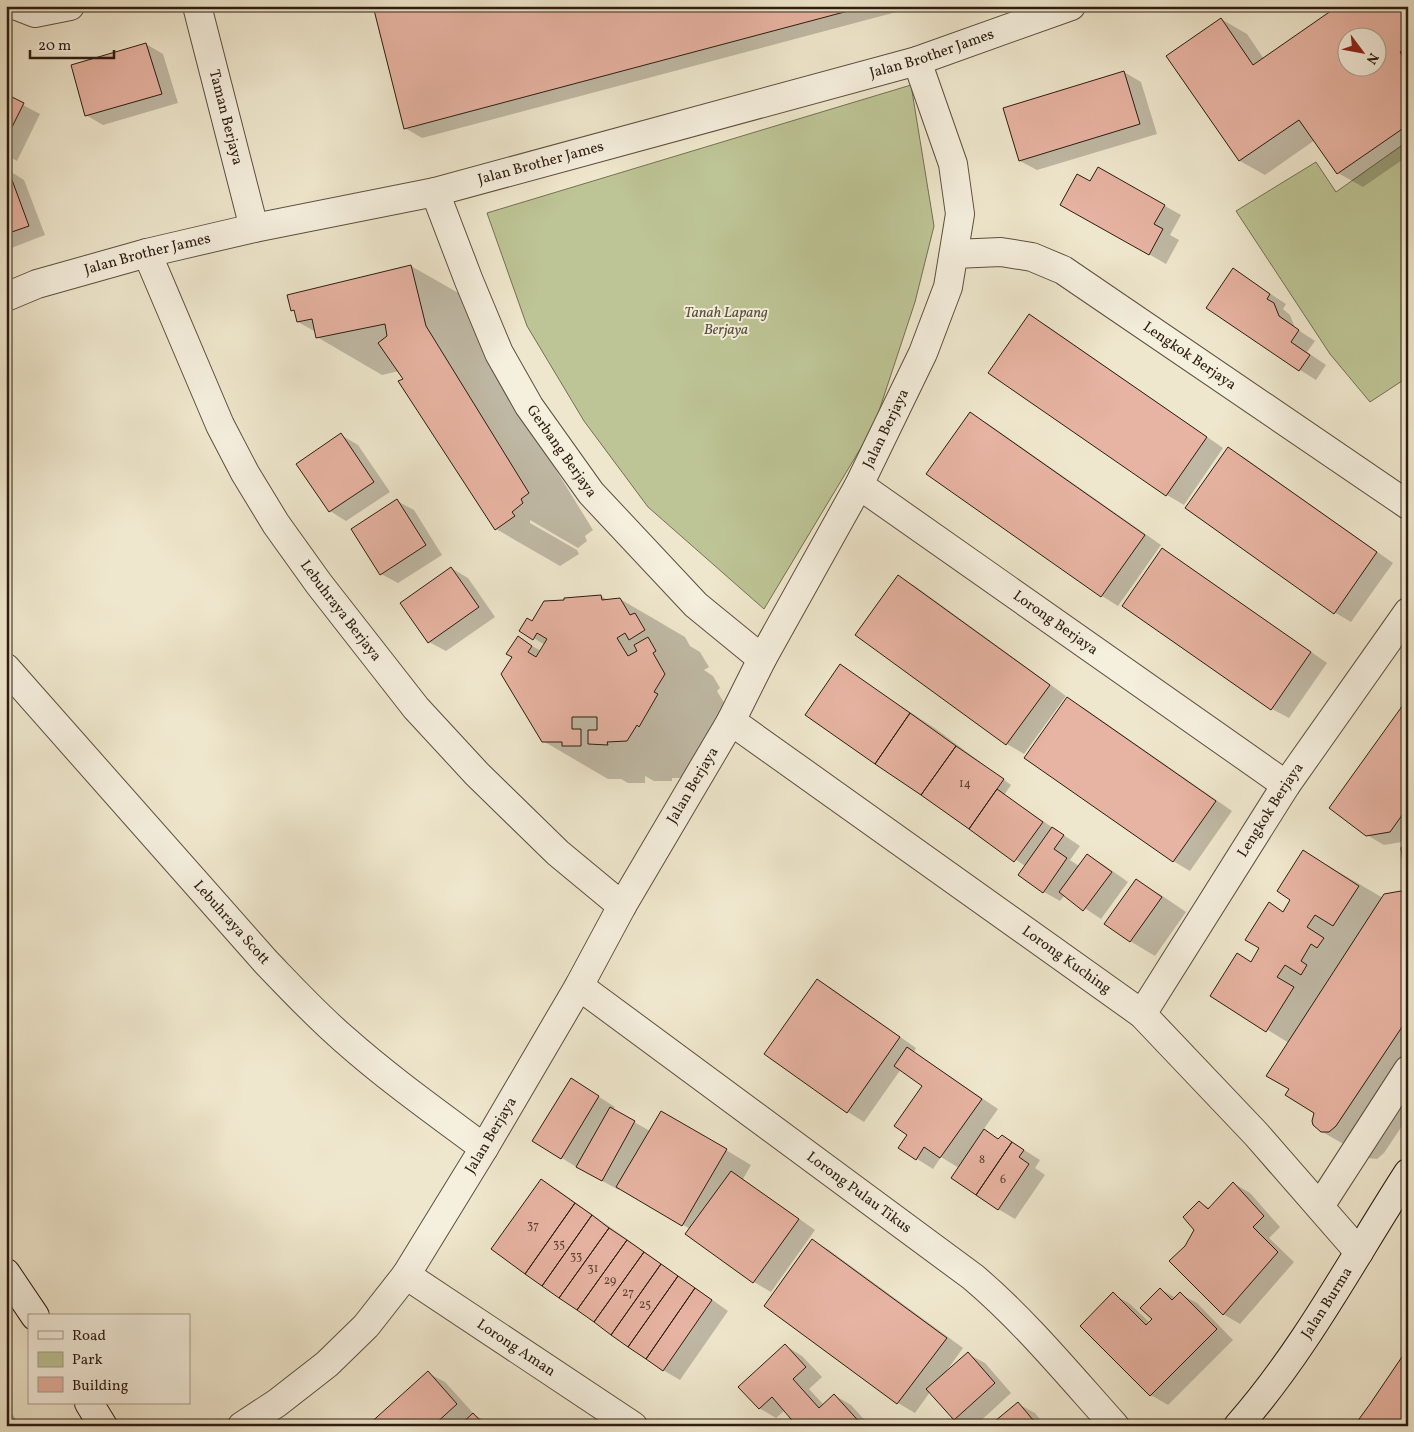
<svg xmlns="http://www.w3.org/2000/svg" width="1414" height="1432" font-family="Vollkorn,serif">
<rect width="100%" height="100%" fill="#efe7cd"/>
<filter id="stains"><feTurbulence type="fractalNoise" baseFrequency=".004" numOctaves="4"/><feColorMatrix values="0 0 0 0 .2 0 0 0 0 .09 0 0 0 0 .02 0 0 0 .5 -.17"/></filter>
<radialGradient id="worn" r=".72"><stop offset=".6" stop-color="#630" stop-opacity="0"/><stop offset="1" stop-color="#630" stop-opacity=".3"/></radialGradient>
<path fill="#bdc495" stroke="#747052" d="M911 85 934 226 915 302 874 426 764 609 648 507 584 421 527 326 487 213Z
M1408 141V377L1370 402 1330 354 1236 211 1316 162 1336 192Z"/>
<path fill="#0003" fill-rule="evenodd" d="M374 6H919L422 138 405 128Z
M1408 6V156L1363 187 1338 173 1315 140 1265 175 1240 161 1168 57 1221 19 1247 34 1264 59ZM1346 38H1376V68H1346Z
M146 44 163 54 178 103 103 125 86 115Z
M1124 72 1141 82 1157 134 1037 170 1020 161Z
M6 96 40 114 17 161 6 155Z
M1098 168 1181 215 1170 235 1179 240 1166 264 1061 204 1090 183Z
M8 170 24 180 45 235 6 250V171Z
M411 266 476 303 491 364 593 530 585 536 587 541 578 548 530 520V523L577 550 579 554 560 566 496 529 399 371 382 375 317 337 316 332 298 322 296 312 292 310Z
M1234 270 1286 304 1283 309 1290 315 1295 328 1315 341 1307 352 1326 365 1316 380 1300 370 1208 307Z
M1029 316 1046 325 1223 448 1184 505 1167 495 990 373Z
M970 414 987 423 1161 545 1118 606 1102 596 928 474Z
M341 435 358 445 390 492 346 521 330 511Z
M1229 449 1245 458 1393 563 1351 622 1334 612Z
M397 501 414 510 442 555 398 583 381 574Z
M1162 550 1179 560 1327 663 1289 718 1272 709 1124 606Z
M451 568 468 578 495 617 446 651 429 642Z
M899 577 915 586 1066 696 1024 754 1007 744 856 635Z
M601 596 608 600 620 599 685 637 690 646 700 652 709 667 704 670 713 676 720 688 717 691 729 711 692 778H672V781H654L645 776V783H628L621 779H608L543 741 513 657 518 638 541 651 545 645 521 630 532 622Z
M840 666 936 729 1011 785 1004 795 1080 846 1070 860 1079 866 1087 855 1104 865 1128 882 1101 919 1065 895 1060 901 1044 892 1025 866 970 828Z
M1067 699 1084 708 1232 811 1190 871 1173 861 1026 758Z
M1408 700V866V841L1384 845 1367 835Z
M1303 851 1383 898 1408 897V1117L1384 1153 1377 1159 1368 1158 1319 1130 1316 1113 1289 1043 1211 995 1252 963 1261 948 1269 904 1284 912 1292 900Z
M1136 880 1161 895 1186 912 1155 956 1130 941Z
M818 980 834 990 916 1048 914 1052 998 1109 983 1130 999 1140 1002 1136 1040 1160 1035 1168 1045 1175 1015 1219 998 1209 959 1168 941 1157 933 1169 917 1159 909 1135 924 1085 901 1069 864 1122 848 1112Z
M588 1090 615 1107 613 1110 650 1131 726 1150 751 1165 743 1179 815 1230 771 1292 754 1282 687 1234 690 1229 620 1188 619 1190 578 1168 534 1141Z
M541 1181 558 1190 728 1311 680 1380 663 1370Z
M1233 1183 1250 1193 1280 1227 1269 1238 1294 1262 1240 1324 1223 1314 1186 1247 1195 1230 1199 1202 1210 1208Z
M813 1241 829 1250 963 1348 945 1373 968 1354 985 1363 1011 1393 975 1426H965L954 1419 930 1392 915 1413 898 1403 765 1305Z
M1160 1289 1176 1298 1180 1294 1197 1303 1233 1340 1168 1405 1151 1395 1082 1326 1113 1294 1130 1304 1150 1323 1153 1319Z
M786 1346 802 1356 822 1377 809 1389 824 1405 834 1395 851 1405 870 1426H799L785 1410 776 1418 759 1408Z
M428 1373 445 1382 474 1414 492 1426H369Z
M6 1404 20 1426H6Z
M1018 1404 1035 1413 1045 1426H991Z"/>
<path fill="#e7b3a2" stroke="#2c1c10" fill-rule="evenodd" d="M373 6H867L404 129Z
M1338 6H1408V47L1400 52 1408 64V125L1337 174 1299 120 1239 161 1166 56 1221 18 1253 65ZM1346 38H1376V68H1346Z
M146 43 162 94 85 116 71 65Z
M1124 71 1140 124 1019 161 1003 108Z
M6 94 24 103 6 139Z
M1098 167 1165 205 1154 224 1163 229 1149 255 1060 205 1077 174 1090 181Z
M6 169H8L29 226 6 234Z
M411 265 426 326 529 493 521 499 523 503 512 512 515 516 495 530 398 381 403 379 378 343 387 336 385 324 316 338 312 319 297 322 294 310 291 311 287 295Z
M1233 268 1270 294 1267 299 1274 303 1279 316 1299 330 1291 342 1310 355 1299 371 1206 308Z
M1029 314 1207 437 1166 496 988 373Z
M970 412 1145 535 1101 597 926 474Z
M341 433 374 482 329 512 296 464Z
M1228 447 1377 552 1334 614 1185 508Z
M397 499 426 545 380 575 351 529Z
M1162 548 1311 652 1271 710 1122 606Z
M451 567 479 607 428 643 400 603Z
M898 575 1050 685 1006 745 855 635Z
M601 595 602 600 620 598 630 615 635 613 645 630 629 640 625 633 617 638 628 656 637 651 634 645 648 637 656 651 653 653 665 674 654 692 658 694 639 727 637 725 627 741 607 742 608 745 588 744V730H597V717H572V729H581V746H562V742H542L501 674 512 657 506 654 518 636 532 646 528 652 536 657 547 639 537 633 533 640 519 631 527 618 532 621 544 601 564 600V598Z
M840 664 910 713 875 764 805 715Z
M1067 697 1216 801 1173 862 1024 758Z
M1408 698V807L1390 832 1366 836 1329 808Z
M910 713 956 746 921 795 875 764Z
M956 746 1004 779 969 829 921 795Z
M997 789 1043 822 1014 862 969 829Z
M1052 827 1064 835 1054 849 1067 858 1043 893 1018 875Z
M1408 838V868L1403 864 1401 848Z
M1303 850 1359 886 1333 926 1315 915 1307 927 1324 938 1317 948 1311 944 1301 961 1307 965 1301 975 1285 965 1277 977 1294 987 1266 1032 1210 996 1237 953 1251 962 1259 948 1245 940 1269 902 1283 912 1290 900 1277 891Z
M1087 854 1112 872 1083 911 1059 892Z
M1136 879 1162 897 1130 942 1104 924Z
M1401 891 1408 896V1018L1336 1126 1329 1132H1321L1313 1125 1312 1121 1314 1113 1285 1095 1289 1089 1266 1076 1384 894Z
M817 979 900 1037 847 1113 764 1054Z
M907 1047 982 1099 940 1158 924 1147 916 1160 898 1148 907 1135 894 1126 922 1086 894 1066Z
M571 1078 599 1096 561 1159 532 1141Z
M610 1107 635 1121 602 1181 576 1167Z
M661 1111 727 1149 682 1226 616 1187Z
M984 1129 998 1139 1002 1135 1012 1142 976 1195 951 1178Z
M1012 1142 1024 1150 1019 1157 1029 1164 998 1210 976 1195Z
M731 1171 799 1219 753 1283 685 1234Z
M541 1179 575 1203 525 1274 491 1249Z
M1233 1182 1264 1216 1253 1227 1278 1252 1223 1315 1169 1261 1185 1246 1194 1230 1183 1217 1199 1201 1208 1209Z
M575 1203 592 1215 542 1286 525 1274Z
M592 1215 609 1228 559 1298 542 1286Z
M609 1228 627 1240 577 1310 559 1298Z
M812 1239 947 1338 897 1404 764 1306Z
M627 1240 644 1252 594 1322 577 1310Z
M644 1252 661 1264 611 1335 594 1322Z
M661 1264 678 1276 628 1347 611 1335Z
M678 1276 695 1288 646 1359 628 1347Z
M695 1288 712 1300 663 1371 646 1359Z
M1160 1288 1172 1300 1180 1292 1217 1329 1150 1396 1080 1326 1113 1292 1146 1325 1152 1319 1140 1308Z
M785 1344 806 1367 793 1379 819 1408 834 1394 863 1426H797L772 1397 759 1409 738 1387Z
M1408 1348V1426H1354L1370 1404Z
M968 1352 995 1383 954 1420 926 1389Z
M428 1371 457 1404 433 1426H367Z
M1018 1402 1038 1426H989Z
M473 1413 485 1426H459Z"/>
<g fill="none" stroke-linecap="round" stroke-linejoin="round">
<g stroke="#5d4f3f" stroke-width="30">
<g id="street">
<path d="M17 6 35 13 70 6"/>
<path id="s1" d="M197 6 254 228"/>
<path id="s2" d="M435 192 469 281 499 353 529 406 591 493 696 605 762 659"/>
<path id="s3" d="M147 253 220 425 245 473 276 524 319 584 416 708 477 774 558 853 622 906"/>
<path id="s4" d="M954 254 1001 252 1032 257 1063 270 1408 505"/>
<path id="s5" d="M6 297 37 284 147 253 254 228 435 192 917 61 1071 6"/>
<path id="s6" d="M859 485 1286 785"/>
<path id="s7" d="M6 668 266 962C292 989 317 1016 345 1040 389 1079 437 1113 484 1148"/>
<path id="s8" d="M731 721 1142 1014 1256 1134 1359 1252"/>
<path id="s9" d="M579 986 973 1277C1024 1320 1070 1376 1115 1426"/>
<path id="s10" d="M1142 1014 1286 785 1408 612"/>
<path d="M1320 1206 1408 1070"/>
<path id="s11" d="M406 1275 633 1426"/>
<path id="s12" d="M242 1426 277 1403 327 1364 366 1326 406 1275 484 1148 579 986 622 906 731 721 762 659 859 485 923 353 948 287 960 214 953 164 917 61"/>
</g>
</g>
<g stroke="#2c1c10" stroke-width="30">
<g id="secondary">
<path d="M6 1273 35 1316"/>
<path d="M89 1403 103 1426"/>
<path id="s13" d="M1238 1426C1305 1350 1353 1258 1408 1173"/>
</g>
</g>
<use href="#street" stroke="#f5efde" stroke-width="28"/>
<use href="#secondary" stroke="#f5efde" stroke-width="28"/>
</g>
<g text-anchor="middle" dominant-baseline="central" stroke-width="4" stroke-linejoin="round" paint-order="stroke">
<g font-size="12" fill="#5b4234">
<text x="965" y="784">14</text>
<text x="982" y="1160">8</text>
<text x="1003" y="1180">6</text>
<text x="533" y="1226">37</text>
<text x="559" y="1245">35</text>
<text x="576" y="1257">33</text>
<text x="593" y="1269">31</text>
<text x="610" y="1281">29</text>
<text x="628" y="1293">27</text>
<text x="645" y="1305">25</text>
</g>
<g font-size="15" fill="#2c1c10" stroke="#f5efde">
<text stroke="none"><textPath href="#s5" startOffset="958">Jalan Brother James</textPath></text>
<text stroke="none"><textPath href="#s1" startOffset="115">Taman Berjaya</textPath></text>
<text stroke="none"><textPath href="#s5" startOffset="552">Jalan Brother James</textPath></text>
<text stroke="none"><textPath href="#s5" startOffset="148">Jalan Brother James</textPath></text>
<text stroke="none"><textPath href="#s4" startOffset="265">Lengkok Berjaya</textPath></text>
<text stroke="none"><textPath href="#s12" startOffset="1198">Jalan Berjaya</textPath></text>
<text stroke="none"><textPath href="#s2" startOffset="290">Gerbang Berjaya</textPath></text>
<text stroke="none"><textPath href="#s3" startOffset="409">Lebuhraya Berjaya</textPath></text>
<text stroke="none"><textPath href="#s6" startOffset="240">Lorong Berjaya</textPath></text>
<text stroke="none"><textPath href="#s12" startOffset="792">Jalan Berjaya</textPath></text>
<text stroke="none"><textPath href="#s10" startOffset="241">Lengkok Berjaya</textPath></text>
<text stroke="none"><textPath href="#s7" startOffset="340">Lebuhraya Scott</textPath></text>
<text stroke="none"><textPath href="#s8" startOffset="412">Lorong Kuching</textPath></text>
<text stroke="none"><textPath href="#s12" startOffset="388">Jalan Berjaya</textPath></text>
<text stroke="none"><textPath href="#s9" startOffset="348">Lorong Pulau Tikus</textPath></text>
<text stroke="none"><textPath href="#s13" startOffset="152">Jalan Burma</textPath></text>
<text stroke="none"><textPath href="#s11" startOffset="132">Lorong Aman</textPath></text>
</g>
<g font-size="15" font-style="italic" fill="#584e38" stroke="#f5efde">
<text x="726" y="313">Tanah Lapang<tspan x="726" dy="17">Berjaya</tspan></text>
</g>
</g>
<rect width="1414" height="1432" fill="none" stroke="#efe7cd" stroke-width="25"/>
<rect x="8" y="8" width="1399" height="1417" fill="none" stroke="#2c1c10" stroke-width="2.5"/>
<rect x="12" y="12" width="1389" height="1407" fill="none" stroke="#2c1c10"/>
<rect x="28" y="1314" width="162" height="90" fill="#f5efde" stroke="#a59b8c"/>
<rect x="38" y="1331" width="25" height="8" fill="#f5efde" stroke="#a59b8c"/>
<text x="72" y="1340" font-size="15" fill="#2c1c10">Road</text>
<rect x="38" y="1352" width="25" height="15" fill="#bdc495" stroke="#a59b8c"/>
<text x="72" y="1364" font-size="15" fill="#2c1c10">Park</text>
<rect x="38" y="1377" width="25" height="15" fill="#e7b3a2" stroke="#a59b8c"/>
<text x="72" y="1390" font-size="15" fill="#2c1c10">Building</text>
<g transform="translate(1362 52) rotate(122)"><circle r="24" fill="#f5efde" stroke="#a59b8c"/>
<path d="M0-4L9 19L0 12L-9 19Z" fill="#8f2418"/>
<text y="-8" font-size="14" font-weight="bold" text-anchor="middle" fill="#2c1c10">N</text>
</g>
<path d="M30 50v8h84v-8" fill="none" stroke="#2c1c10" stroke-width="2.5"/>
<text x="38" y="50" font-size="15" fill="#2c1c10" stroke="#f5efde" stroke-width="4" paint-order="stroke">20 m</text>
<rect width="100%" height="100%" filter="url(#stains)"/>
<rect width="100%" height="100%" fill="url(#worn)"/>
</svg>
